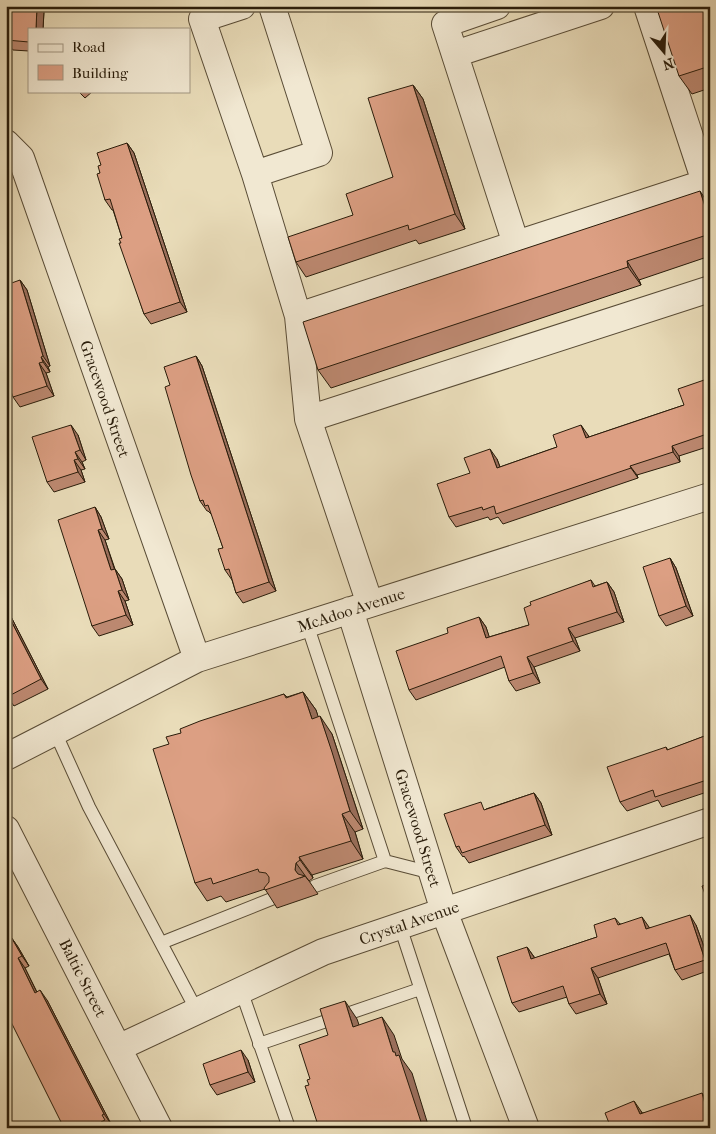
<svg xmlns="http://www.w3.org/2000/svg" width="716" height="1134" font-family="'IM FELL French Canon',serif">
<rect width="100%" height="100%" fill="#e9dcb9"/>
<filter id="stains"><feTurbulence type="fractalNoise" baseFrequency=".004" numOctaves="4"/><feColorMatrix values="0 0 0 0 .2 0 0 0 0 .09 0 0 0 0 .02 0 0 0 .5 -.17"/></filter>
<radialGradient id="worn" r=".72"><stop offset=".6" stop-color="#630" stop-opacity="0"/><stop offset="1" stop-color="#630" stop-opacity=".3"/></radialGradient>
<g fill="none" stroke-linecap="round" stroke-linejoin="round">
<g stroke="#594c36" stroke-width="14">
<path id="lane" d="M307 624 385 861
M55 732 89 807 197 1011
M315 886 385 861 432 873
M400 926 466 1128
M161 943 274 898
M241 990 289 1128
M259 1044 420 989"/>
</g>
<g stroke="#594c36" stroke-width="28">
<path id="street" d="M242 6 202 19 255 174 298 316 308 419 710 289
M497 6 445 24 516 244 710 181
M647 6 705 182
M455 54 601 6
M6 143 21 158 197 659
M255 174 319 153 272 6
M298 316 516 244
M308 419 370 604
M350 610 444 911 526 1128
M6 757 197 659 710 496
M6 829 159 1128
M118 1048 323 952 710 821"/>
</g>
<use href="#lane" stroke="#f1e8d2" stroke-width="12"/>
<use href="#street" stroke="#f1e8d2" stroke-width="26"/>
</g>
<path fill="#bd8971" stroke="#291c0a" d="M6 6H41L44 11 43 29H29V51L13 50 6 41Z
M406 6H417L408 9Z
M710 6V88L692 94 679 76Z
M413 85 423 99 465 229 419 244 416 240 306 277 296 262 353 215 393 177Z
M78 91H93L85 98Z
M127 143 134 153 187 312 151 324 144 314 121 243 122 238 113 210H112L105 200 100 173 101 165Z
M710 206V256L639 280 641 285 331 388 318 370Z
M20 280 27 290 50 366 48 367 50 372 46 373 54 396 20 407 13 397Z
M196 356 202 366 276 591 243 603 236 593 232 580 225 570 223 548 212 515 208 511H207L200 501 170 385Z
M710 378V446L679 456 680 462 637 475 638 478 503 524 498 517 490 520 488 517 456 527 449 517 470 473 497 459 500 467 557 447 588 435 589 437 684 405Z
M78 435 86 460 82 462 85 469 81 470 85 482 54 492 47 482Z
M95 507 101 517 109 539 105 540 115 569 122 579 129 600 125 601 133 625 99 636 92 626Z
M670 558 676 568 693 616 666 626 659 616Z
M591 580 595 586 607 582 614 592 624 622 575 638 580 651 534 667 540 683 516 691 509 681 505 667 416 700 409 690 479 617 486 627 489 637 529 625 531 605Z
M6 607 48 689 14 706 6 695Z
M303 692 316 710 318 717 332 734 363 829 355 832 363 859 312 875 313 878 309 881 318 894 277 908 265 889 226 902 221 896 207 901 195 883 169 744 181 733 284 694 287 697Z
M710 734V791L662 807 658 800 627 811 620 802 666 747 668 750Z
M534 793 541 803 552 835 469 863 464 856 463 857 456 847 486 809Z
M615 918 620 924 649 927V928L696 925 710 963V970L682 980 675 970 669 954 598 978 607 1004 576 1014 569 1004 567 997 519 1012 512 1003 527 947 535 958 597 937Z
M11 937 18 947 29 966 25 968 37 992 47 1000 111 1124 109 1125 110 1128H64L9 938Z
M248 1060 255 1082 217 1095 210 1085Z
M709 1103 710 1107V1128H611L641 1111 642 1113Z"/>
<path fill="#9a6f5c" stroke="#291c0a" d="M37 6H41L44 11 43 29H36Z
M413 85 423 99 465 229 455 214Z
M127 143 134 153 187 312 180 302Z
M700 191 710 206V222Z
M627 261 639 280 641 285 628 267Z
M20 280 27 290 50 366 43 356Z
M196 356 202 366 276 591 269 582Z
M41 357 48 367 50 372 43 362Z
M39 363 46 373 54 396 47 386Z
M71 425 78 435 86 460 80 450Z
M581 425 588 435 593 448 586 438Z
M672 446 679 456 680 462 673 452Z
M490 449 497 459 504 478 497 468Z
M75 452 82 462 85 469 78 459Z
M74 460 81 470 85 482 78 472Z
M630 466 637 475 638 478 631 468Z
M95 507 101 517 109 539 102 529Z
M98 530 105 540 118 580 111 570Z
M670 558 676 568 693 616 686 606Z
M115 569 122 579 129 600 122 590Z
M607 582 614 592 624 622 617 612Z
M118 591 125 601 133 625 126 615Z
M6 607 48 689 41 679 6 611Z
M479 617 486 627 493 648 486 638Z
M568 628 575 638 580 651 573 641Z
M527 657 534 667 540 683 533 673Z
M303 692 316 710 325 737 312 719Z
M320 716 332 734 363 829 350 811Z
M534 793 541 803 552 835 545 825Z
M342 814 355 832 363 859 351 841Z
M299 857 312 875 313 878 300 860Z
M296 863 309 881 305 876 300 878 295 870Z
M690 915 696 925 710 963V966L705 960Z
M642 917 649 927 653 939 646 929Z
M11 937 18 947 29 966 22 956Z
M527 947 534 957 538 969 531 959Z
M18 958 25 968 42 1003 35 993Z
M591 968 598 978 607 1004 600 994Z
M40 990 47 1000 111 1124 104 1114Z
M345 1001 357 1019 366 1045 353 1027Z
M382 1017 394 1035 402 1059 412 1073 429 1128H423L393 1052Z
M241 1050 248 1060 255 1082 248 1072Z
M702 1093 709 1103 710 1107V1121Z
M634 1101 641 1111 647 1124 640 1114Z"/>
<path fill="#dc9f83" stroke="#291c0a" d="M6 6H37L36 29H29V42L6 40Z
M656 6H710V66L679 76Z
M413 85 455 214 409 230 408 225 296 262 288 237 353 215 346 194 393 177 368 98Z
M127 143 180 302 144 314 119 243H121L119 239 122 238 110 199 105 200 97 174 100 173 98 166 101 165 97 153Z
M700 191 710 222V234L627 261 628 267 318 370 303 322Z
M20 280 43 356 41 357 43 362 39 363 47 386 13 397 6 377V285Z
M196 356 269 582 236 593 229 569 225 570 218 549 223 548 208 505 205 506 203 500 200 501 191 475 165 387 170 385 164 367Z
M710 378V433L672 446 673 452 630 466 631 468 496 514 494 506 483 510 482 507 449 517 437 484 470 473 464 458 490 449 497 468 557 447 553 435 581 425 586 438 684 405 678 389Z
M71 425 80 450 75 452 78 459 74 460 78 472 47 482 32 437Z
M95 507 102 529 98 530 111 570 115 569 122 590 118 591 126 615 92 626 58 520Z
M670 558 686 606 659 616 643 567Z
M591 580 593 587 607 582 617 612 568 628 573 641 527 657 533 673 509 681 501 656 409 690 396 651 448 633 447 628 479 617 486 638 529 625 524 608 531 605 530 602Z
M6 611 41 679 7 697 6 695Z
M303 692 312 719 320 716 332 752 350 811 342 814 351 841 299 857 300 860 296 863 295 870 298 874 305 876 265 890 264 888 269 882V877L266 873 259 872 258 869 213 884 211 878 195 883 153 749 169 744 166 737 181 733 180 729 200 721 284 694 286 698Z
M710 734V779L655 797 653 790 620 802 607 767 666 747 667 750Z
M534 793 545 825 462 853 459 846 456 847 444 814 481 802 484 810Z
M710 884V908L702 886Z
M690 915 705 960 675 970 666 943 591 968 600 994 569 1004 563 986 512 1003 497 957 527 947 531 959 597 937 594 925 615 918 618 925 642 917 646 929Z
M6 936 8 939 11 937 22 956 18 958 35 993 40 990 104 1114 102 1115 105 1120 101 1122 104 1128H64L6 1012Z
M345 1001 353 1027 382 1017 393 1052H395L396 1056 399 1055 423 1128H319L305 1086 309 1085 307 1080 310 1079 299 1045 328 1035 320 1009Z
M241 1050 248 1072 210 1085 203 1064Z
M710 1050V1066L705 1052Z
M702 1093 710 1121V1124L699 1128H611L605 1113 634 1101 640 1114Z"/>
<g text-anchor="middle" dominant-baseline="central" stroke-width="4" stroke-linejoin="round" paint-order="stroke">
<g font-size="16" fill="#291c0a" stroke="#f1e8d2">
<text transform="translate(105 399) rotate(71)">Gracewood Street</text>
<text transform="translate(351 610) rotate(-18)">McAdoo Avenue</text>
<text transform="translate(418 828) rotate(73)">Gracewood Street</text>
<text transform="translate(409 923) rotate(-19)">Crystal Avenue</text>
<text transform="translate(83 978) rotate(63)">Baltic Street</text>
</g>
</g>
<rect width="716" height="1134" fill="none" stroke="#e9dcb9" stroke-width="25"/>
<rect x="8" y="8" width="701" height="1119" fill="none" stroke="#291c0a" stroke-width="2.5"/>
<rect x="12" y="12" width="691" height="1109" fill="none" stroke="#291c0a"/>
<rect x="28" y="28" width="162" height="65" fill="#f1e8d2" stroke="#a19682"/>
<rect x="38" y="44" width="25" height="8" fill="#f1e8d2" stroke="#a19682"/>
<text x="72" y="52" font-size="15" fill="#291c0a">Road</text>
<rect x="38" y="65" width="25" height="15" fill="#dc9f83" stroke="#a19682"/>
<text x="72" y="78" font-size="15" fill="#291c0a">Building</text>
<g transform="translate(664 52) rotate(161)" stroke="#f1e8d2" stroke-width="4" paint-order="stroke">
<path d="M0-4L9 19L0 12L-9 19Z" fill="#291c0a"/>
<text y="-8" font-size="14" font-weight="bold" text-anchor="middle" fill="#291c0a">N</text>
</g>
<rect width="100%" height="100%" filter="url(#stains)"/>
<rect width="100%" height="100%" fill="url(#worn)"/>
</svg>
